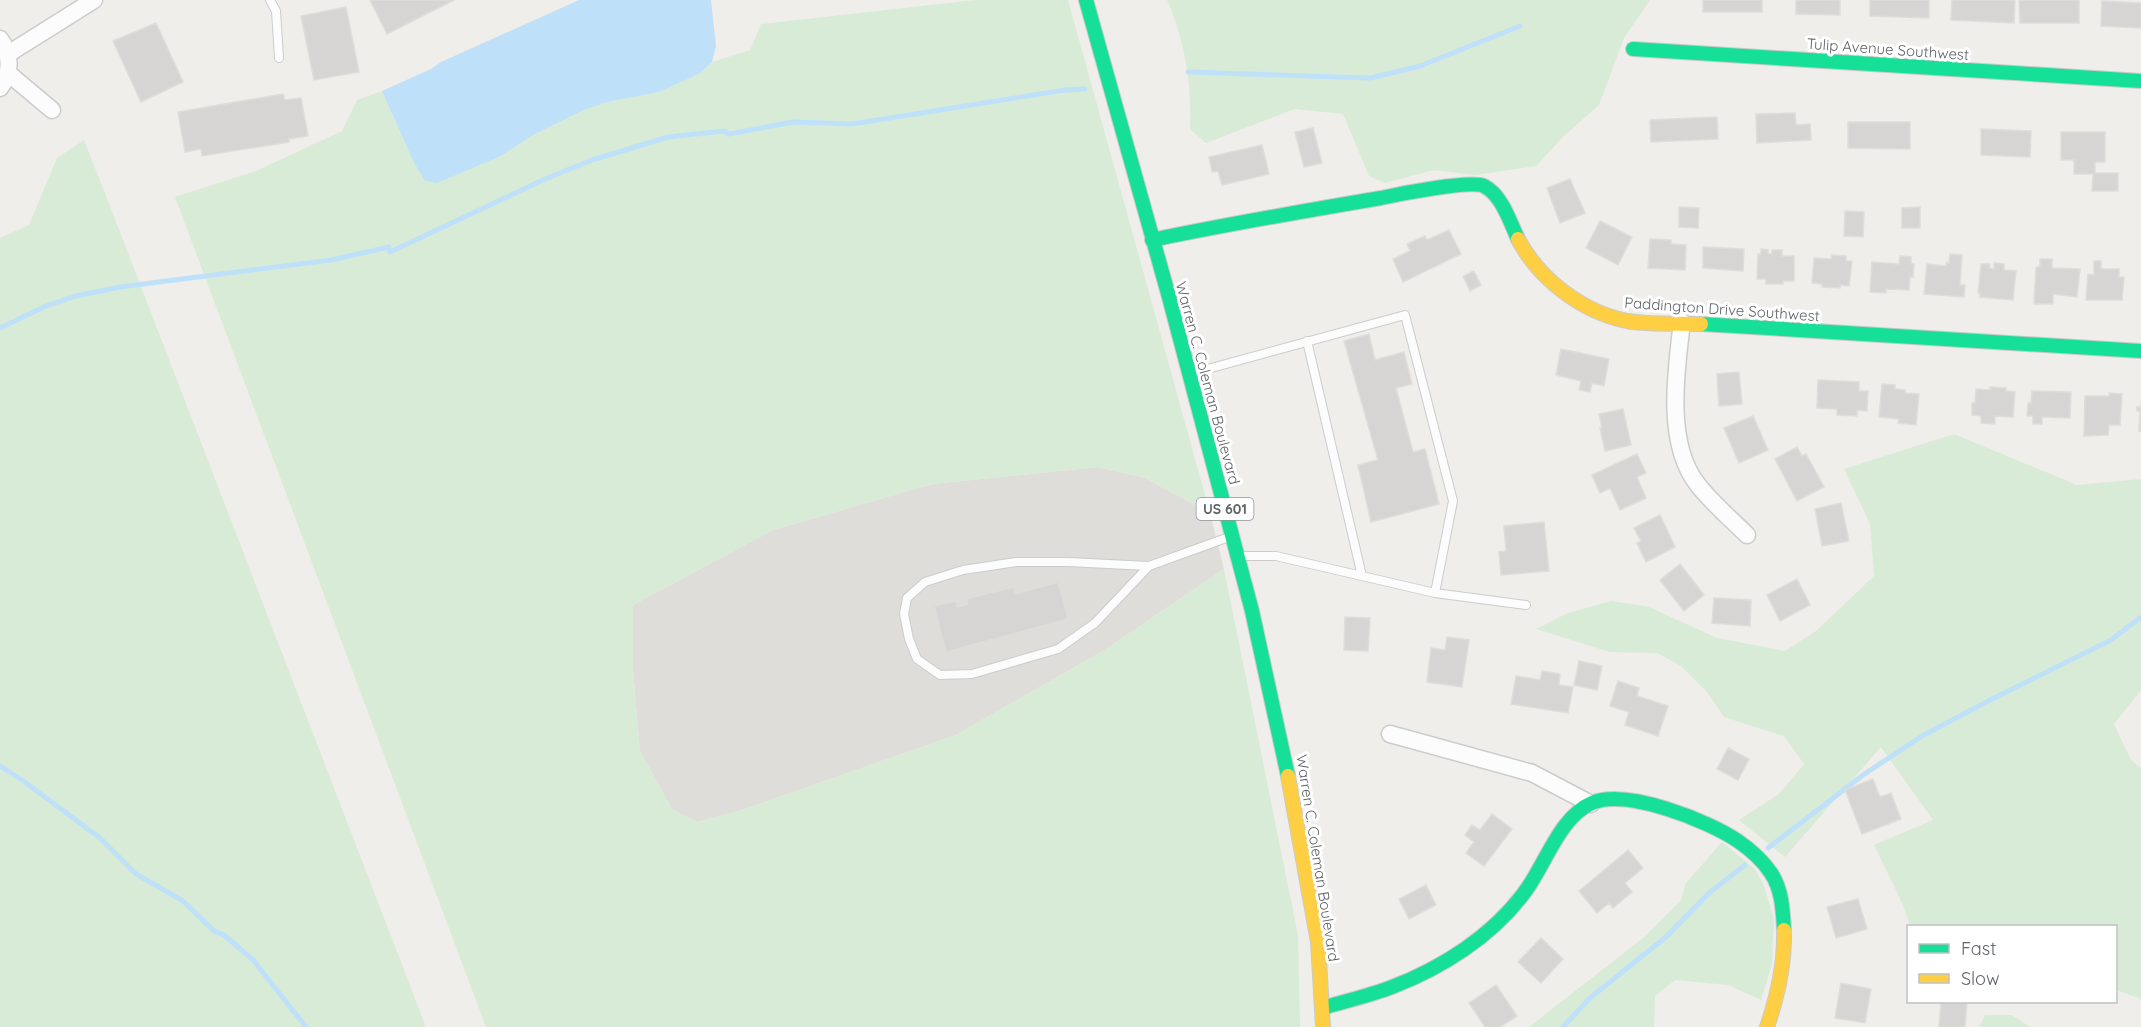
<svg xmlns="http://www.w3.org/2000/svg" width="2141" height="1027" font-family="Quicksand,sans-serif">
<rect width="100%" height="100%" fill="#efeeea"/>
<path fill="#dfddda" d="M1098 467 1145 478 1210 513 1224 569 1103 651 956 735 739 811 696 822 672 809 640 751 633 670V605L773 530 932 484Z"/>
<path fill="#d8ebd6" d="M975 0H1068L1210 513 1145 478 1098 467 932 484 773 530 633 605V670L640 751 672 809 696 822 739 811 956 735 1103 651 1224 569 1298 935 1300 1027H486L175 197 256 171 342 131 357 100 382 91 414 163 425 181 501 156 533 135 584 110 607 102 659 92 699 74 712 62 750 50 761 24Z
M1167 0H1650L1624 38 1599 105 1564 136 1536 166 1475 175 1434 170 1385 183 1369 176 1343 114 1295 109 1206 143 1190 129C1192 84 1185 41 1167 0Z
M84 140 115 219 426 1027H0V238L29 225 57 158Z
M1954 434 2077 485 2141 479V690L2114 724 2131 760 2141 768V999L2116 990V926H1910L1903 905 1874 845 1933 820 1881 747 1785 857 1739 820 1779 794 1804 764 1784 736 1724 717 1707 692 1681 666 1657 653 1610 652 1536 629 1568 613 1611 601 1649 607 1717 638 1785 651 1816 631 1874 576 1870 524 1844 469Z
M1722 842 1755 869 1764 886 1774 919 1772 964 1761 1000 1728 985 1675 980 1655 996 1654 1027H1529L1643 938 1681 900 1686 883Z
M1985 1015H2012L2030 1027H1979Z"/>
<path fill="#bfe0f9" d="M579 0H711L716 46 712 62 699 74 659 92 607 102 584 110 533 135 501 156 437 183 425 181 414 163 382 91 431 69 441 62Z"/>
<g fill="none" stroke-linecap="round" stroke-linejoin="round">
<path stroke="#bfe0f9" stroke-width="5" d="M1188 72 1370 78 1420 66 1520 26
M0 328 46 306 76 296 120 287 331 260 389 247 390 252 545 179 592 160 668 137 724 131 729 134 793 122 852 124 1065 90 1085 89
M0 766 22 780 100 838 136 874 183 901 214 931 224 935 253 960 306 1027
M1768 848 1863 775 1922 736 1992 699 2111 640 2141 617
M1563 1027 1590 998 1666 937 1709 893 1745 865"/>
</g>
<path fill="#d6d5d3" stroke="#deddd9" stroke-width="1.5" d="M370 0H454L387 34Z
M1703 0H1762V12H1703Z
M1796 0H1840V15L1796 14Z
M1870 0H1929V18L1870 16Z
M1952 0H2015L2014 23 1951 20Z
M2019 0H2079V23H2020Z
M2102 1 2141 3V28L2101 26Z
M346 7 359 72 314 80 301 16Z
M156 23 183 82 141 102 113 41Z
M283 94 285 100 301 98 308 136 289 139V142L202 156 201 149 185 152 178 112Z
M1795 113 1796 125 1810 124 1811 140 1757 143 1756 114Z
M1717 117 1718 139 1651 142 1650 120Z
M1848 122H1910V149L1848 148Z
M1313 128 1322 163 1304 167 1295 132Z
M1981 129 2031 131 2030 157 1981 155Z
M2061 132H2105V162H2095V173H2118V191H2092L2093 174H2074V160H2061Z
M1262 145 1269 174 1222 185 1218 171 1212 172 1209 157Z
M1570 179 1585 213 1560 223 1547 188Z
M1679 207 1699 208 1698 228 1679 227Z
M1920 207V228H1902V208Z
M1845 211 1864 212 1863 237 1844 236Z
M1600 221 1632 237 1618 265 1586 248Z
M1449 230 1461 254 1403 282 1393 259 1410 251 1407 244 1425 236 1427 240Z
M1650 239 1671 240V244L1686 245 1685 270 1648 268Z
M1703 247 1744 249 1743 271 1703 268Z
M1761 249 1768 250V254H1772V250H1782V256H1794V281H1783V284H1766V279H1757L1758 254H1761Z
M1950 254 1962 255 1960 285H1965L1964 297 1924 294 1927 264 1946 266 1947 262 1949 263Z
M1832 255 1846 256V261H1852L1849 286 1840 285V288L1822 287V284L1812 283 1814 258 1831 259Z
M1900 256 1911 257V264H1914L1913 277 1910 276 1909 290 1886 289V293L1870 292 1872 262 1899 264Z
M2040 259H2052V268L2080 269 2077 297 2053 294V304H2034L2036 268 2040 266Z
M2094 261H2101V269H2119V277H2124L2122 300H2086L2088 274 2094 275Z
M1994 263 2004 264V270L2016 271 2013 300 1980 297V293H1978L1981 264H1990L1989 268 1994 269Z
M1474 271 1481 285 1470 291 1463 276Z
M1369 334 1375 360 1404 352 1412 384 1396 388 1413 452 1425 449 1439 504 1371 522 1358 465 1378 460 1344 341Z
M1561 349 1609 359 1604 386 1592 383 1590 392 1579 390 1581 381 1556 375Z
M1739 372 1742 404 1719 406 1717 374Z
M1818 380 1859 382V391H1868L1867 411 1857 410V416L1837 415V409L1817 408Z
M1882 384 1895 385V389L1905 390V393L1919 394 1916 425 1898 423 1899 419 1879 417Z
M1990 387 2006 388V391L2015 392 2013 417 1995 416V424L1981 423V416L1972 415V403H1975L1976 389 1990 390Z
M2032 391 2071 392 2070 418 2042 417V424H2033V416H2027L2028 403H2031Z
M2109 393 2122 394 2120 425H2109L2108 435 2084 436 2085 396H2109Z
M2141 402V431H2139L2140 411H2137V407H2141Z
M1623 409 1631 445 1605 451 1600 428H1602L1599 414Z
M1753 416 1768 450 1739 463 1724 428Z
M1797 447 1802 456 1806 454 1824 487 1797 501 1775 459Z
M1637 454 1646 473 1637 477 1646 498 1620 510 1610 488 1600 493 1592 475Z
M1841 503 1849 541 1822 546 1815 509Z
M1660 515 1675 547 1646 562 1637 543 1641 541 1634 528Z
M1544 522 1549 571 1501 575 1499 552 1506 551 1504 526Z
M1680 564 1704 595 1684 611 1660 580Z
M1797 579 1810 605 1780 621 1767 595Z
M1058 582 1068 619 946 652 934 606 956 601 957 607 968 604 966 599 1014 587 1015 594Z
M1714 598 1751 600 1750 626 1712 623Z
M1345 617 1370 618 1368 651 1344 650Z
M1447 637 1469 640 1462 687 1427 682 1431 648 1445 650Z
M1579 661 1602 666 1597 690 1574 685Z
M1542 671 1560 674 1559 685 1573 687 1568 713 1511 704 1516 676 1540 680Z
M1618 681 1639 688 1637 696 1668 706 1658 736 1625 725 1629 712 1610 706Z
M1728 748 1749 759 1738 780 1717 769Z
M1873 779 1880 797 1891 793 1901 819 1862 834 1845 790Z
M1492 814 1512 829 1484 866 1466 853 1474 842 1465 835 1472 825 1480 830Z
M1628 850 1643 868 1625 883 1632 892 1613 908 1609 903 1597 913 1579 891Z
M1426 885 1436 905 1409 919 1399 899Z
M1858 899 1867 929 1836 938 1827 907Z
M1541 938 1563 959 1541 983 1518 962Z
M1841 983 1871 989 1865 1023 1835 1018Z
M1496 985 1517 1016 1500 1027H1485L1469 1003Z
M1941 1002H1967L1965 1027H1939Z"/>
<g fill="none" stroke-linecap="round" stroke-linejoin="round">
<g stroke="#cbcccc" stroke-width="10">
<path id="lane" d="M270 0 276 11 279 58
M1307 341 1362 576
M1193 373 1405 315 1453 501 1435 593
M1244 556H1276L1435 593 1526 605
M1149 566 1095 623 1058 649 972 674 940 675 917 659 909 639 904 614 907 598 925 582 963 570 1016 562H1068L1149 566 1229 537"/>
</g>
<g stroke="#cbcccc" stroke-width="19">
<path id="street" d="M0 39C11 54 12 73 0 88
M8 54 94 0
M8 73 52 110
M1682 322C1676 371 1665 444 1698 485 1712 503 1731 519 1747 535
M1390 734 1532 773 1591 804"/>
</g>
<g stroke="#cacacb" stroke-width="16">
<path id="fast" d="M1086 0 1169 297 1252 611 1288 776
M1633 49 2141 81
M1152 240C1228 224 1304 211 1381 198 1399 194 1470 180 1484 186 1502 195 1510 222 1518 239
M1701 324 2141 351
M1322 1008C1345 1001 1369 996 1392 987 1442 968 1492 936 1524 893 1545 866 1559 817 1592 803 1626 788 1709 821 1738 841 1751 850 1763 861 1771 873 1782 889 1783 911 1784 930"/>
</g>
<g stroke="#cacacb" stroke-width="16">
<path id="slow" d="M1518 239C1539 279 1582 312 1627 321 1650 325 1677 323 1701 324
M1288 776 1318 942 1323 1027
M1767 1027C1778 995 1785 964 1784 930"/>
</g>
<use href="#lane" stroke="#fdfcfc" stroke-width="8"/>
<use href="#street" stroke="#fdfcfc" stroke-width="16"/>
<use href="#fast" stroke="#16e098" stroke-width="14"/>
<use href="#slow" stroke="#ffcf43" stroke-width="14"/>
</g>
<g text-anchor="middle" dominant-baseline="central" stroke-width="6" stroke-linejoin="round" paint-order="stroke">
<rect fill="#fff" stroke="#8f9295" stroke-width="1.5" x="1196.5" y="498" width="57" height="22" rx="4.5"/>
<g font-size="14" font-weight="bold" fill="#5f6368">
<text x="1225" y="509">US 601</text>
</g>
<g font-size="15" fill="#5f6368" stroke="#fff">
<text transform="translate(1888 49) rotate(4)">Tulip Avenue Southwest</text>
<text transform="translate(1722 309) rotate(4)">Paddington Drive Southwest</text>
<text transform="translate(1208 383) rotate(75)">Warren C. Coleman Boulevard</text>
<text transform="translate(1318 858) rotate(81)">Warren C. Coleman Boulevard</text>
</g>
</g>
<rect x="1907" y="925" width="210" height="78" fill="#ffffff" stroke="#bfc1c3" stroke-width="1.5"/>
<rect x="1919" y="944" width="30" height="9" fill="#16e098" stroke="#bfc1c3" stroke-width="1.5"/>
<text x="1961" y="955" font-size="18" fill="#5f6368">Fast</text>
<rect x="1919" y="974" width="30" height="9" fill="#ffcf43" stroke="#bfc1c3" stroke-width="1.5"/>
<text x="1961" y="985" font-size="18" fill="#5f6368">Slow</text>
</svg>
